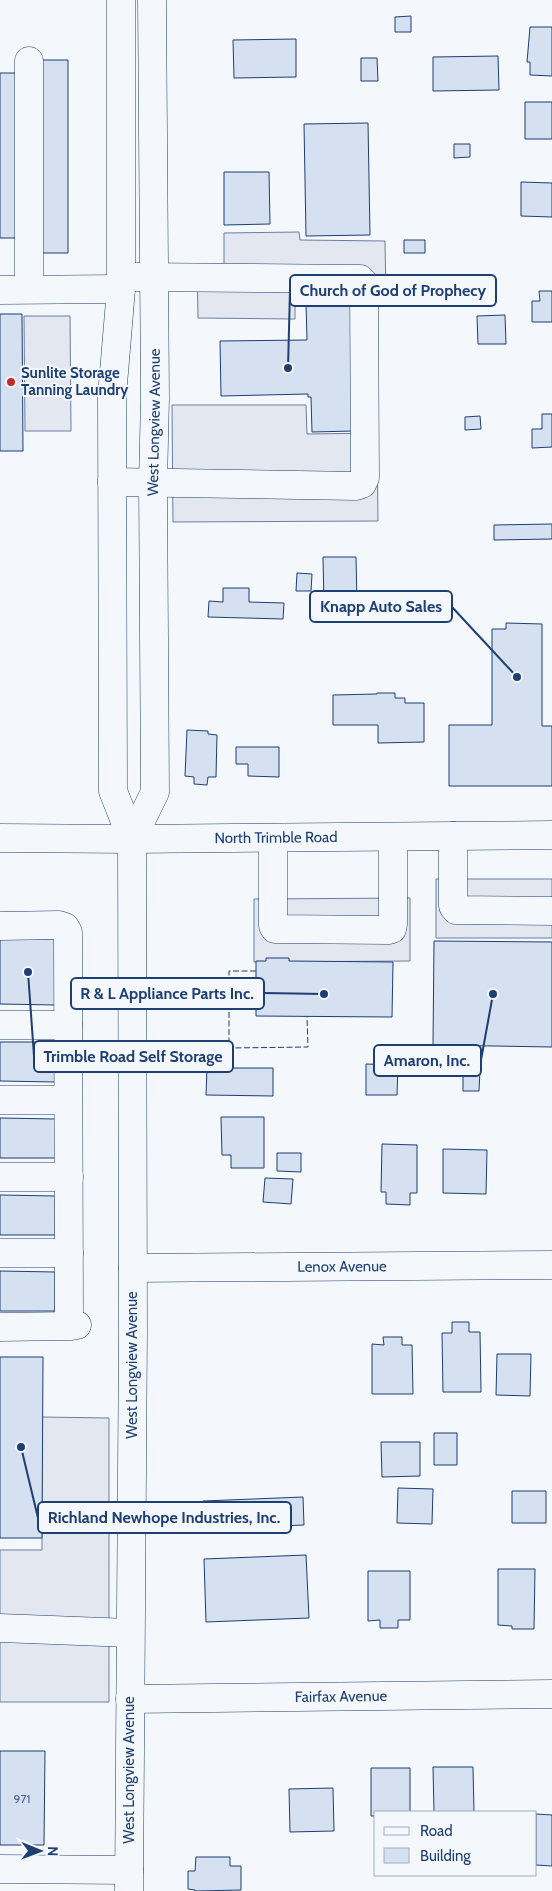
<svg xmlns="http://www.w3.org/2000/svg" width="552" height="1891" font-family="Cabin,sans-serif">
<rect width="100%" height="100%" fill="#f4f7fb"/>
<path fill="#e3e8f0" stroke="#687fa3" d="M299 232 300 240 385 241 386 300 295 302V319L198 318 197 265 224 264V233Z
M24 316H70L71 431H25Z
M172 405H306L307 434 377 433 378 521 173 522Z
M436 879H552V938H436Z
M410 898V961L254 962V899Z
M42 1417 109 1418V1702H0V1550H42Z"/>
<path fill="#d5e0f0" stroke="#1d3f73" d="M411 16V32H395V17Z
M530 27H552V76L530 75V62H527Z
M296 39V77L234 78 233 40Z
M498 56 499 90 433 91V57Z
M361 58H377L378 81H361Z
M42 60H68V253H42Z
M0 73H18L17 238H0Z
M525 102H552V139H525Z
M368 123 370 235 306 236 304 124Z
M454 144H470V157L454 158Z
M224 172H269L270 224 224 225Z
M521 182 552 183V217L521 216Z
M404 240H425V253H404Z
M539 291H552V322H532V301H540Z
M306 303H354V431L312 432 311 397H308V394L221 396 220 341 307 340Z
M0 314H22L23 451H0Z
M505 315 506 344H478L477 316Z
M542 414H552V447L532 448V429H542Z
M480 416 481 429 465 430V417Z
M552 524V539L494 540V525Z
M323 557H356L357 604 324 605Z
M297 573 312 574 311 591H296Z
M223 588H249V602L284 603 283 619 208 617 209 601 223 602Z
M506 623 542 624V726H552V786H449V725H492V629H506Z
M377 693H395V698H405V703H424V742L378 743V725H333V695L377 694Z
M187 730 208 731V734L217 735 216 777H208L207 785 194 784V777L185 776Z
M236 747H279V777L248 776V764H236Z
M0 939H57L56 1005 0 1004Z
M434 941 552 942V1047L433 1045Z
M266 958H289V961L393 962 392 1017 256 1016V961H266Z
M0 1042H56V1082L0 1081Z
M366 1064 398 1065 397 1095H366Z
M207 1068H273V1096L206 1095Z
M463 1070H480L479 1091H463Z
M221 1117H264V1168H231V1155H222Z
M0 1118 56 1119V1158H0Z
M382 1144 417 1145V1193H410V1205L386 1204V1192H381Z
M443 1149 487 1150 486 1194 443 1193Z
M277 1153H301V1172L277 1171Z
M265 1178 293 1179 291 1204 263 1202Z
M0 1195 55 1196V1235H0Z
M0 1271 55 1272V1311H0Z
M452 1322H469V1332H480L481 1392H443L442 1333H452Z
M383 1337H402V1345H412L413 1394H372V1344L384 1345Z
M497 1354H531L530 1396 496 1395Z
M0 1357H43L42 1538H0Z
M434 1433H457V1465H434Z
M381 1442H420V1476L382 1477Z
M398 1488 433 1489 432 1524 397 1523Z
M512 1491H546V1523H512Z
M303 1497 304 1525 205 1529 203 1501Z
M306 1555 309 1618 206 1622 204 1559Z
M498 1569H535L534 1629H512V1626L498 1625Z
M368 1571H410V1620H398V1628H380V1620L368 1621Z
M0 1751H45L44 1845H0Z
M433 1767H473L474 1812H434Z
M371 1768H410V1812H376V1816H371Z
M333 1788 334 1831 290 1832 289 1789Z
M536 1814 552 1815V1866L536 1865Z
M196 1857H230V1866H241V1890L195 1891V1890L188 1889V1871H195Z"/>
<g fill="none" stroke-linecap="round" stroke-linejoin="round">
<g stroke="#1d3f73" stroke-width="29">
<g id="minor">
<path d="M121 0V289L112 396 113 791 132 839 133 1331 129 1891"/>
<path d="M29 61V289"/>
<path d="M0 290 121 289"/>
<path d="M112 482 356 486 362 484 365 478 364 283 360 279 136 277"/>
<path d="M453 836V906L456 910 552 911"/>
<path d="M273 838V926L275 929 389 930 392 929 393 924V837"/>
<path id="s1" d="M132 839 155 792 153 483 155 398 152 0"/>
<path d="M0 926 59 925 65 927 68 932 69 1320 77 1325 71 1326 0 1327"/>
<path d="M0 1025H68"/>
<path d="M0 1100H68"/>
<path d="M0 1177H69"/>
<path d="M0 1253H69"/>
<path id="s2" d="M133 1268 552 1265"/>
<path d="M0 1628 130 1633"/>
<path id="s3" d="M130 1699 552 1694"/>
<path d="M0 1869 129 1870"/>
</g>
</g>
<g stroke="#1d3f73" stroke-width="29">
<g id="major">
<path id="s4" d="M0 838 132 839 552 835"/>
</g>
</g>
<use href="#minor" stroke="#f4f7fb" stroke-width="28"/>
<use href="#major" stroke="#f4f7fb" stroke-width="28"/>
<path stroke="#1d3f73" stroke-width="1" stroke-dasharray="6 2.5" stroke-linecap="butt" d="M256 971H229V1048L308 1047 307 1017"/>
</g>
<circle fill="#c62828" stroke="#f4f7fb" stroke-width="2" cx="11" cy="382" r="5"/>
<g text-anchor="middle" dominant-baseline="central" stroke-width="4" stroke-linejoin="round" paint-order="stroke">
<g font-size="12" fill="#4b6792">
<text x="22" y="1798">971</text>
</g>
<g font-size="15" font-weight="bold" fill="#1d3f73" stroke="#f4f7fb" text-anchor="start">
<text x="21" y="373">Sunlite Storage<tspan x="21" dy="17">Tanning Laundry</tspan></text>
</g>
<g font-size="15" fill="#1d3f73" stroke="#f4f7fb">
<text stroke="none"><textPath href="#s1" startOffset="422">West Longview Avenue</textPath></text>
<text stroke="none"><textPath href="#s4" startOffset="276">North Trimble Road</textPath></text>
<text stroke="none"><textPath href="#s2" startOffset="209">Lenox Avenue</textPath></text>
<text transform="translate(132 1365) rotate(-90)">West Longview Avenue</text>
<text stroke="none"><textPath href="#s3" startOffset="211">Fairfax Avenue</textPath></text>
<text transform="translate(129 1770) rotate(-90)">West Longview Avenue</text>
</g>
</g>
<path fill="none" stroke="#1d3f73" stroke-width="2" d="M288 368L290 290M517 677L452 607M324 994L264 993M28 972L34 1056M493 994L481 1060M21 1447L38 1518"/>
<g fill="#1d3f73" stroke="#f4f7fb" stroke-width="2">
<circle cx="288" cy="368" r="5"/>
<circle cx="517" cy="677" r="5"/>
<circle cx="324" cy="994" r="5"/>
<circle cx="28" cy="972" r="5"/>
<circle cx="493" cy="994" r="5"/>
<circle cx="21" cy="1447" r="5"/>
</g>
<g fill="#f4f7fb" stroke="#1d3f73" stroke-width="2">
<rect x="290" y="275" width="206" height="31" rx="5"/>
<rect x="310" y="591" width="142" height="31" rx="5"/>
<rect x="71" y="978" width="193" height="31" rx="5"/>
<rect x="34" y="1041" width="199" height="31" rx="5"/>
<rect x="374" y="1045" width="107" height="31" rx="5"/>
<rect x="38" y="1502" width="253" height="31" rx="5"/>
</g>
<g font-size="16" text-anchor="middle" font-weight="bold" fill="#1d3f73">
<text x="393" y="296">Church of God of Prophecy</text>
<text x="381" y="612">Knapp Auto Sales</text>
<text x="167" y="999">R &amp; L Appliance Parts Inc.</text>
<text x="133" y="1062">Trimble Road Self Storage</text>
<text x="427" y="1066">Amaron, Inc.</text>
<text x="164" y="1523">Richland Newhope Industries, Inc.</text>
</g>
<rect x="374" y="1811" width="162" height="65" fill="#f4f7fb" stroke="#9eadc5"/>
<rect x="384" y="1827" width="25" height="8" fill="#f4f7fb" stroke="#9eadc5"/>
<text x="420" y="1836" font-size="15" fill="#1d3f73">Road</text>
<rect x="384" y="1848" width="25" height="15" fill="#d5e0f0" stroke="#9eadc5"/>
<text x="420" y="1861" font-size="15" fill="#1d3f73">Building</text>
<g transform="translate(40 1851) rotate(91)" stroke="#f4f7fb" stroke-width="4" paint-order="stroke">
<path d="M0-4L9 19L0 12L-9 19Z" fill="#1d3f73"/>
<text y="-8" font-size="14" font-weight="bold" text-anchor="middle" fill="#1d3f73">N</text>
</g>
</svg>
